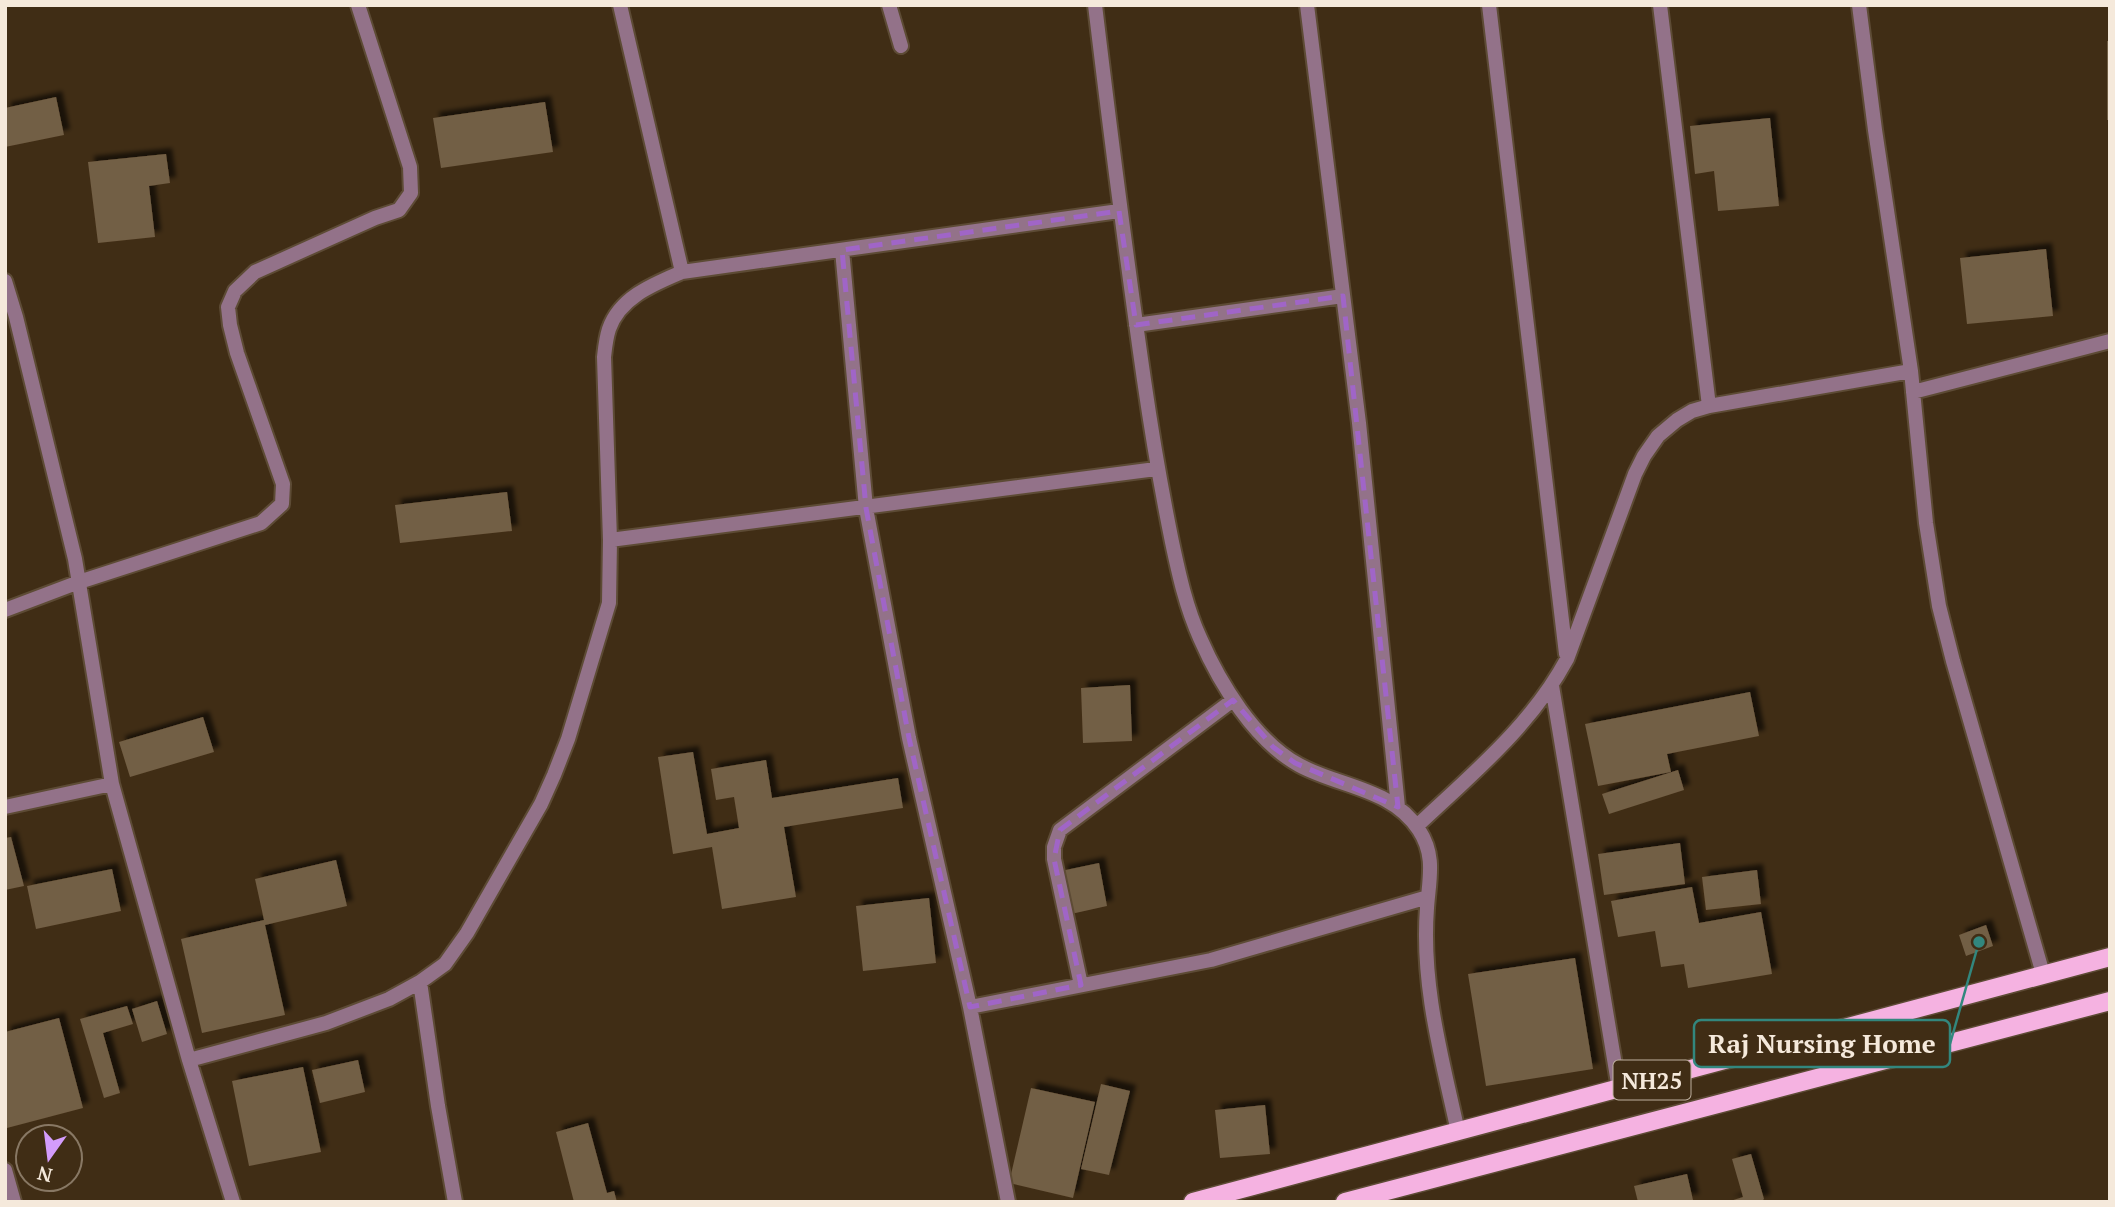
<svg xmlns="http://www.w3.org/2000/svg" width="2115" height="1207" font-family="'PT Serif',serif">
<defs>
<filter id="shadow"><feDropShadow dx="6" dy="-6" stdDeviation="2" flood-color="#0009"/></filter>
</defs>
<rect width="100%" height="100%" fill="#402d15"/>
<path fill="#725e44" filter="url(#shadow)" d="M2107 41H2110V120H2107Z
M56 97 64 135 5 147V108Z
M545 102 553 152 441 168 433 118Z
M1770 118 1779 206 1718 211 1714 171 1695 174 1690 126Z
M166 154 170 183 149 186 155 237 98 243 88 162Z
M2046 249 2053 316 1967 324 1960 258Z
M507 492 512 531 400 543 395 505Z
M1130 685 1132 741 1083 743 1081 688Z
M1750 692 1759 736 1667 754 1671 772 1598 786 1585 724Z
M203 717 214 752 130 777 119 742Z
M693 752 707 834 739 828 734 797 716 800 711 769 766 760 772 798 898 778 903 808 784 827 796 897 722 909 712 847 673 854 658 757Z
M1678 770 1684 790 1609 814 1602 794Z
M11 837 24 886 5 890V838Z
M1680 843 1685 884 1604 895 1598 854Z
M336 860 347 906 265 925 285 1015 202 1033 181 939 264 920 255 879Z
M1099 863 1107 906 1071 914 1061 871Z
M112 869 121 911 36 929 27 886Z
M1757 870 1761 904 1706 910 1702 877Z
M1692 887 1699 923 1761 912 1772 974 1688 988 1684 964 1661 967 1655 931 1618 937 1611 901Z
M929 898 936 963 863 971 856 906Z
M1986 925 1993 946 1966 956 1959 935Z
M1575 958 1593 1069 1486 1086 1468 974Z
M157 1001 167 1034 142 1042 132 1009Z
M127 1006 133 1024 103 1033 120 1093 104 1098 80 1019Z
M59 1018 83 1108 7 1128 5 1120V1032Z
M358 1060 365 1092 320 1103 312 1070Z
M303 1067 321 1152 249 1166 232 1081Z
M1101 1084 1130 1091 1109 1175 1081 1169Z
M1031 1088 1095 1102 1073 1198 1009 1183Z
M1265 1105 1270 1154 1220 1158 1215 1110Z
M588 1123 607 1193 614 1191 617 1202H574L556 1132Z
M1751 1154 1764 1199 1761 1202H1727L1743 1197 1732 1159Z
M1687 1174 1693 1200 1638 1202 1634 1186Z"/>
<g fill="none" stroke-linecap="round" stroke-linejoin="round">
<g stroke="#5d4b35" stroke-width="18">
<path id="street" d="M620 5 682 272
M889 5 901 46
M1095 5C1110 130 1126 255 1144 380 1152 435 1161 488 1172 542 1179 575 1186 607 1200 638 1220 684 1255 741 1299 765 1339 787 1392 788 1419 830 1436 856 1429 879 1427 908 1421 985 1442 1058 1458 1132
M1307 5 1359 423 1398 807
M1489 5 1566 654
M1660 5 1709 406
M1859 5 1875 130 1911 371 1926 523 1939 606 1953 661 2043 974
M842 250 866 508 909 738 970 1007 1008 1202
M5 281 16 317 75 559 112 784 189 1060 233 1202
M1136 325 1343 296
M1913 392 2110 341
M610 540 1156 469
M5 610 79 582 261 523 282 504 283 484 237 353 230 325 228 307 235 291 255 272 375 218 399 210 411 193 410 167 358 5
M1552 686 1619 1089
M5 807 112 784
M1417 826C1472 774 1531 726 1567 659L1635 474 1644 456 1658 436 1677 420 1692 411 1709 406 1911 371
M420 982 438 1106 455 1202
M1081 985 1054 859V847L1060 830 1233 700
M970 1007 1211 960 1428 897
M189 1060 326 1023 389 999 420 982 445 964 467 933 541 804 554 775 568 739 609 603 610 540 604 357C605 348 606 338 609 329 620 297 654 284 682 272L1119 211
M5 1170 14 1202"/>
</g>
<g stroke="#5d4b35" stroke-width="21">
<path id="primary" d="M1193 1202 2110 957
M1345 1202 2110 1001"/>
</g>
<use href="#street" stroke="#937289" stroke-width="14"/>
<use href="#primary" stroke="#f5b2e1" stroke-width="18"/>
</g>
<path fill="none" stroke="#a065c7" stroke-width="5" stroke-dasharray="14 9" stroke-linejoin="round" d="M1119 211 1136 325 1343 296 1398 807 1295 763 1273 747 1233 700 1060 830 1054 859 1081 985 970 1007 909 738 866 508 842 250Z"/>
<g text-anchor="middle" dominant-baseline="central" stroke-width="6" stroke-linejoin="round" paint-order="stroke">
<rect fill="#402d15" stroke="#bfb1a0" stroke-width="2" x="1613.5" y="1060.5" width="77" height="39" rx="5"/>
<g font-size="23" font-weight="bold" fill="#f5e9db">
<text x="1652" y="1080">NH25</text>
</g>
</g>
<path fill="none" stroke="#32877e" stroke-width="2.5" d="M1979 942L1950 1044"/>
<circle fill="#32877e" stroke="#402d15" stroke-width="2.5" cx="1979" cy="942" r="7"/>
<rect fill="#402d15" stroke="#32877e" stroke-width="2.5" x="1694" y="1020" width="256" height="47" rx="7"/>
<g font-size="26" text-anchor="middle" font-weight="bold" fill="#f5e9db">
<text x="1822" y="1053">Raj Nursing Home</text>
</g>
<rect width="2115" height="1207" fill="none" stroke="#f5e9db" stroke-width="14"/>
<g transform="translate(49 1158) rotate(194)"><circle r="33" fill="#402d15" stroke="#887864" stroke-width="2"/>
<path d="M0-5L12 26L0 18L-12 26Z" fill="#d49cfc"/>
<text y="-10" font-size="19" font-weight="bold" text-anchor="middle" fill="#f5e9db">N</text>
</g>
</svg>
